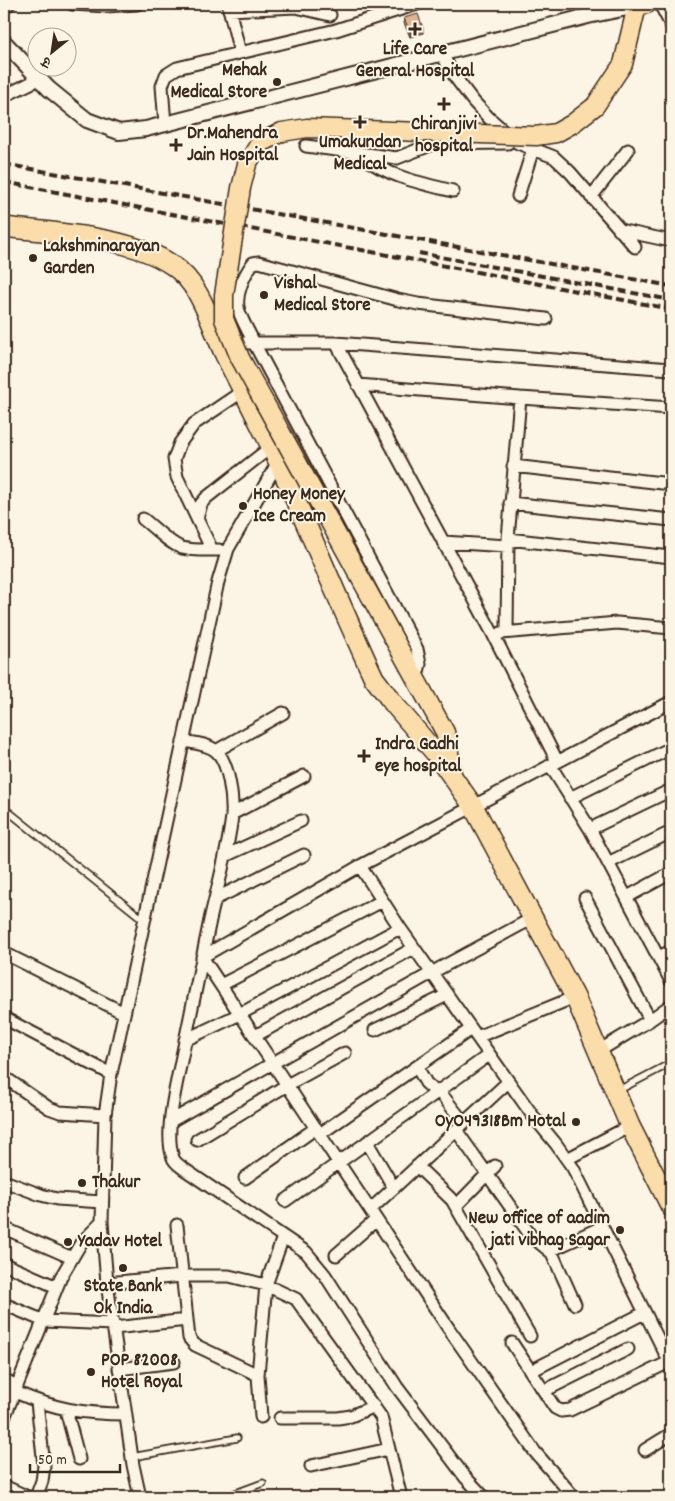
<svg xmlns="http://www.w3.org/2000/svg" width="675" height="1501" font-family="Dekko,'Playpen Sans Deva',sans-serif">
<rect width="100%" height="100%" fill="#fcf5e5"/>
<filter id="ink" filterUnits="userSpaceOnUse"><feTurbulence type="fractalNoise" baseFrequency=".02" numOctaves="2"/><feDisplacementMap in="SourceGraphic" scale="10" xChannelSelector="R" yChannelSelector="G"/><feConvolveMatrix kernelMatrix="1 2 1 2 8 2 1 2 1" color-interpolation-filters="sRGB"/></filter>
<g filter="url(#ink)">
<g fill="none" stroke-linecap="round" stroke-linejoin="round">
<g stroke="#3b2a1e" stroke-width="9">
<path id="service" d="M4 808 144 920
M619 1090 671 1063
M132 1457 237 1438
M225 1497 263 1483"/>
</g>
<g stroke="#3b2a1e" stroke-width="15">
<path id="minor" d="M72 4 106 6 137 4
M228 4 240 53
M660 4 671 25
M4 7 9 4
M229 10 296 7 330 15
M588 16V4
M441 53 455 77 473 101 489 118 518 143 554 157 570 172 635 247
M4 96 39 79
M165 124 162 86 166 75 177 68 336 30 417 4
M306 146 397 158 433 144 508 143
M362 156C389 177 420 183 453 191
M518 196 533 149
M591 197 628 150
M619 230 671 241
M229 343H336L671 369
M336 343 493 634 557 761
M358 385 520 398 508 539 507 631
M520 398 671 408
M513 466 671 484
M510 503 671 520
M143 519C155 528 168 543 182 548 194 551 207 550 219 550
M197 519 201 504 206 498 271 447
M508 539 671 557
M443 542 508 546
M212 550 177 477 174 459 180 443 194 424 243 391
M501 633 617 623 671 628
M416 680 420 664 417 649 254 343C249 332 242 321 239 311 234 296 244 275 253 263L259 262 398 300 418 304 546 319
M183 741C193 743 208 744 216 751 229 762 233 799 232 816 228 851 218 885 210 920 200 967 191 1014 181 1061 176 1087 164 1132 173 1158 175 1163 180 1166 184 1169L306 1252 325 1275 397 1387 465 1477 484 1497
M216 751 283 713
M550 765 590 829 671 981
M570 798 671 748
M232 814 304 776
M590 829 671 790
M225 856 301 821
M608 863 671 832
M360 866 400 928 533 1116 556 1144 573 1168 671 1365
M627 897 671 873
M585 898 650 1020
M215 899 304 855
M4 953 124 1013
M659 957 671 951
M221 985 382 901
M4 1018 111 1074
M375 1030 447 995
M255 1036 414 948
M477 1037 575 997
M185 1040 240 1014 400 928
M597 1052 650 1020 671 1005
M417 1067 426 1083 436 1092 439 1091 464 1123
M4 1077 49 1108 60 1112 105 1115
M171 1121 442 967 533 918
M456 1130 531 1236 552 1253
M320 1134 471 1029
M197 1140 287 1085 345 1053
M367 1142 394 1188
M567 1159 630 1126
M417 1166 452 1200 530 1336
M245 1178 316 1128
M4 1181 41 1195 57 1199 102 1202
M285 1201 489 1055
M456 1206 495 1166
M370 1210 508 1082
M177 1225 189 1338 195 1345 258 1375
M4 1228 72 1258
M336 1255 376 1220
M4 1264 57 1287
M107 1283 182 1276H229L266 1285 296 1299 381 1417 401 1497
M4 1304 44 1321 113 1324
M575 1304 552 1253 554 1249 602 1227
M114 1328 187 1320
M512 1343 555 1408 561 1411 570 1410 669 1362
M119 1369 174 1362
M531 1371 644 1313
M4 1379 17 1387
M544 1391 628 1349
M15 1392C54 1409 83 1414 126 1414
M66 1410 79 1459
M261 1417 258 1375 266 1285 283 1237
M4 1418 61 1277 81 1243 102 1222
M280 1418H338L351 1416 374 1406
M645 1450 671 1434
M311 1466 389 1449
M4 1486 28 1497
M36 1497 42 1481 44 1466 37 1402
M140 1497 133 1465 107 1283 102 1222 105 1115 111 1074 218 582 228 549 278 462
M574 1497 535 1452 449 1329 202 957 360 866 671 702"/>
</g>
<g stroke="#3b2a1e" stroke-width="18">
<path id="tertiary" d="M4 42 49 89 87 120 119 132 146 129 588 16 637 6"/>
</g>
<g stroke="#3b2a1e" stroke-width="21">
<path id="primary" d="M595 106 623 64 637 6 647 4
M401 652 445 732 448 745 452 774"/>
</g>
<g stroke="#3b2a1e" stroke-width="22">
<path id="trunk" d="M4 227C54 233 130 236 172 265 202 285 210 324 225 355 243 391 262 427 279 463 311 534 341 607 374 678L393 703 437 755 473 806 575 997 630 1126 671 1207"/>
</g>
<use href="#service" stroke="#fcf5e5" stroke-width="5.5"/>
<use href="#minor" stroke="#fcf5e5" stroke-width="11"/>
<use href="#tertiary" stroke="#fcf5e5" stroke-width="14"/>
<use href="#primary" stroke="#fbddab" stroke-width="18"/>
<use href="#trunk" stroke="#fbddab" stroke-width="19"/>
<path stroke="#3b2a1e" stroke-width="4" stroke-dasharray="8 4" stroke-linecap="butt" d="M4 164 671 286
M4 182 671 309
M419 253 671 300"/>
<g stroke="#3b2a1e" stroke-width="21" stroke-linecap="butt">
<path id="primary-bridge" d="M401 652 240 358 224 319V295L241 188 247 164 260 143 282 132 307 128 536 136 556 133 572 124 595 106"/>
</g>
<use href="#primary-bridge" stroke="#fbddab" stroke-width="18"/>
</g>
<path fill="#c09b7c" stroke="#3b2a1e" d="M404 18 423 33 410 37 404 23Z"/>
<path fill="#9c7e65" stroke="#3b2a1e" d="M423 28V33L410 37V32Z"/>
<path fill="#dfb490" stroke="#3b2a1e" d="M418 14 423 28 410 32 404 18Z"/>
</g>
<g fill="#3b2a1e" stroke="#fcf5e5" stroke-width="2">
<path d="M412.5 21.5h5v5h5v5h-5v5h-5v-5h-5v-5h5z"/>
<circle cx="277" cy="82" r="5"/>
<path d="M441.5 96.5h5v5h5v5h-5v5h-5v-5h-5v-5h5z"/>
<path d="M357.5 114.5h5v5h5v5h-5v5h-5v-5h-5v-5h5z"/>
<path d="M173.5 137.5h5v5h5v5h-5v5h-5v-5h-5v-5h5z"/>
<circle cx="33" cy="258" r="5"/>
<circle cx="264" cy="295" r="5"/>
<circle cx="243" cy="506" r="5"/>
<path d="M361.5 748.5h5v5h5v5h-5v5h-5v-5h-5v-5h5z"/>
<circle cx="576" cy="1122" r="5"/>
<circle cx="82" cy="1183" r="5"/>
<circle cx="620" cy="1230" r="5"/>
<circle cx="68" cy="1242" r="5"/>
<circle cx="123" cy="1268" r="5"/>
<circle cx="91" cy="1372" r="5"/>
</g>
<g text-anchor="middle" dominant-baseline="central" stroke-width="4" stroke-linejoin="round" paint-order="stroke">
<g font-size="19" font-weight="bold" fill="#3b2a1e" stroke="#fcf5e5" text-anchor="start">
<text x="415" y="50" text-anchor="middle">Life Care<tspan x="415" dy="22">General Hospital</tspan></text>
<text x="267" y="71" text-anchor="end">Mehak<tspan x="267" dy="22">Medical Store</tspan></text>
<text x="444" y="125" text-anchor="middle">Chiranjivi<tspan x="444" dy="22">hospital</tspan></text>
<text x="187" y="134">Dr.Mahendra<tspan x="187" dy="22">Jain Hospital</tspan></text>
<text x="360" y="143" text-anchor="middle">Umakundan<tspan x="360" dy="22">Medical</tspan></text>
<text x="43" y="247">Lakshminarayan<tspan x="43" dy="22">Garden</tspan></text>
<text x="274" y="284">Vishal<tspan x="274" dy="22">Medical Store</tspan></text>
<text x="253" y="495">Honey Money<tspan x="253" dy="22">Ice Cream</tspan></text>
<text x="375" y="745">Indra Gadhi<tspan x="375" dy="22">eye hospital</tspan></text>
<text x="566" y="1122" text-anchor="end">OyO49318Bm Hotal</text>
<text x="92" y="1183">Thakur</text>
<text x="610" y="1219" text-anchor="end">New office of aadim<tspan x="610" dy="22">jati vibhag Sagar</tspan></text>
<text x="78" y="1242">Yadav Hotel</text>
<text x="123" y="1287" text-anchor="middle">State Bank<tspan x="123" dy="22">Ok India</tspan></text>
<text x="101" y="1361">POP 82008<tspan x="101" dy="22">Hotel Royal</tspan></text>
</g>
</g>
<rect width="675" height="1501" fill="none" stroke="#fcf5e5" stroke-width="20"/>
<rect x="10" y="10" width="655" height="1481" fill="none" stroke="#3b2a1e" stroke-width="2" filter="url(#ink)"/>
<g transform="translate(52 52) rotate(210)"><circle r="24" fill="#fcf5e5" stroke="#afa495"/>
<path d="M0-4L9 19L0 12L-9 19Z" fill="#3b2a1e"/>
<text y="-8" font-size="14" font-weight="bold" text-anchor="middle" fill="#3b2a1e">उ</text>
</g>
<path d="M30 1464v8h90v-8" fill="none" stroke="#3b2a1e" stroke-width="2.5"/>
<text x="38" y="1464" font-size="15" fill="#3b2a1e" stroke="#fcf5e5" stroke-width="4" paint-order="stroke">50 m</text>
</svg>
